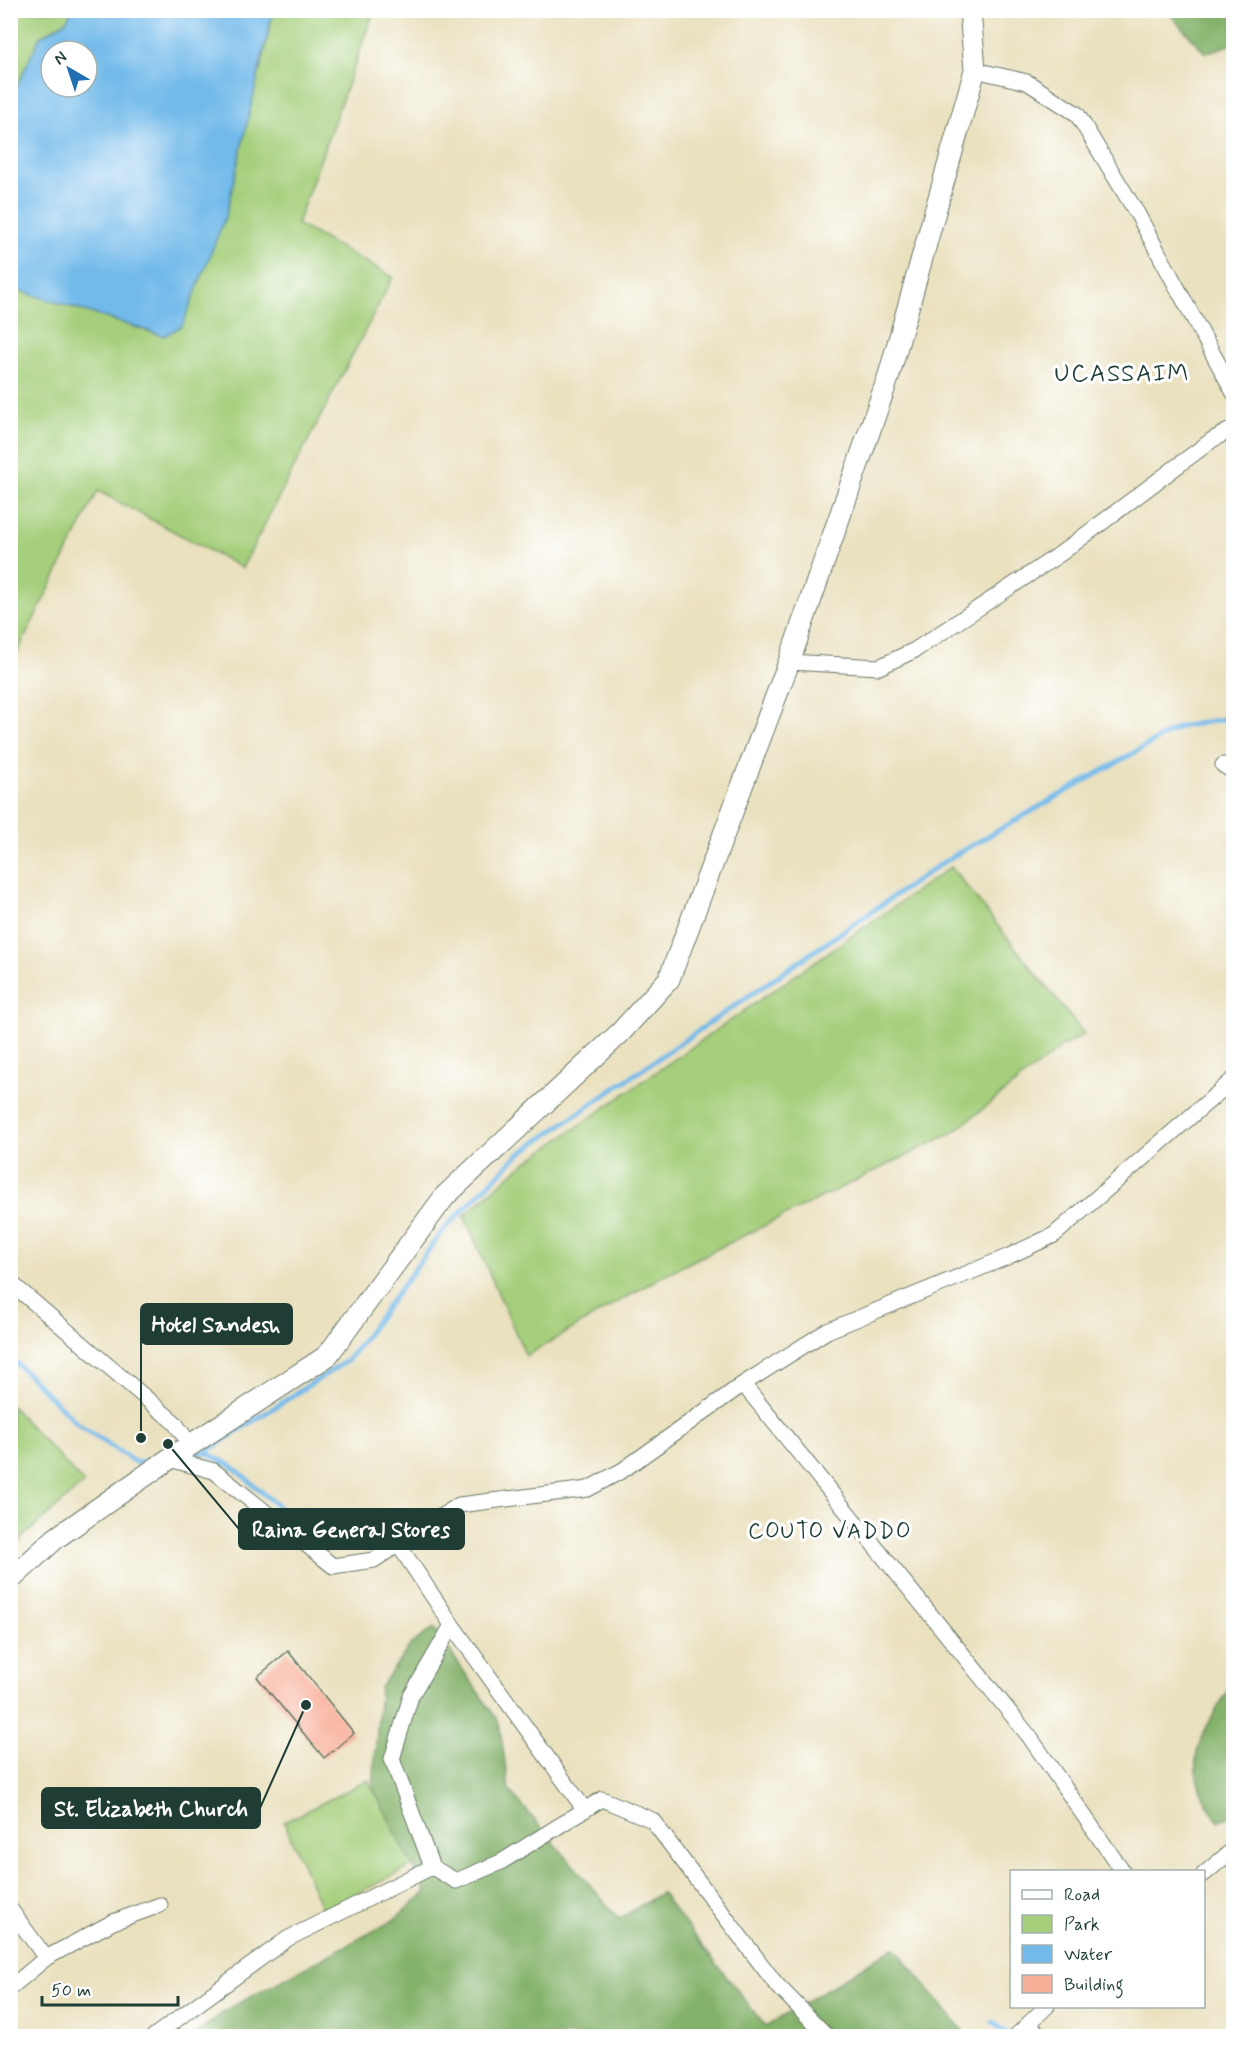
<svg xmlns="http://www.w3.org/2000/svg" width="1244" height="2047" font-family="Mynerve,sans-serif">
<rect width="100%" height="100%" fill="#fff"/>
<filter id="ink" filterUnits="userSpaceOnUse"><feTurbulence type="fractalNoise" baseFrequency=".0167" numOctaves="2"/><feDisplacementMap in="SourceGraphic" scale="12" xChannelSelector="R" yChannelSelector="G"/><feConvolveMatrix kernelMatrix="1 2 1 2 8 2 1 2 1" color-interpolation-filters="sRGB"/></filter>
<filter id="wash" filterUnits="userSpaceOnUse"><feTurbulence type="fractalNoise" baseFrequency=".008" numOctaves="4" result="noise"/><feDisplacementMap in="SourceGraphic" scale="24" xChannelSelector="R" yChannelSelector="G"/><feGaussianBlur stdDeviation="1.35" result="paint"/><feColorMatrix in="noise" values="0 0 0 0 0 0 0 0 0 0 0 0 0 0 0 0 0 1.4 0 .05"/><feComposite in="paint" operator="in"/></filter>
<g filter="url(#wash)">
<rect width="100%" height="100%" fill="#eae1bf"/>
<path fill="#a5cf7b" stroke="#628658" stroke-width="1.5" d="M11 11H72L66 21 40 37 11 99Z
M273 11H374L297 224 393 277 242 568 98 491 11 665V288L164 336 262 65Z
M951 867 1084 1034 1063 1046 952 1133 666 1274 526 1356 464 1216 518 1168Z
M11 1406 84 1483 23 1537 11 1552Z
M368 1780 416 1864 323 1911 284 1822Z"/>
<path fill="#84b26b" stroke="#527850" stroke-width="1.5" d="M1167 11H1233V44L1205 53Z
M434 1628 499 1722 509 1790 619 1919 661 1893 766 2027 894 1947 967 2036H192L230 2008 392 1921 426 1892 373 1788 380 1688 411 1644Z
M1233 1681V1815L1218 1821C1175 1761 1202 1737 1233 1681Z"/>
<path fill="#72baea" stroke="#487c8f" stroke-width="1.5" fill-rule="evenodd" d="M72 10 273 11 226 215 182 326 164 336 11 288V99L40 37 66 21ZM51 51H87V87H51Z"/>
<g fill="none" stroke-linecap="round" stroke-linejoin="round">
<path stroke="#72baea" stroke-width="5" d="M10 1357 78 1424 136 1463 153 1460
M205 1452 232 1466 327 1549 368 1539
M192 1454 205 1452 348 1360 444 1229 519 1154 948 859 1179 727 1234 717
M993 2022 1009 2036"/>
</g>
<g id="blocks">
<path fill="#f8af98" d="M288 1651 354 1733 324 1758 257 1677Z"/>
</g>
</g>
<g filter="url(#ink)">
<use href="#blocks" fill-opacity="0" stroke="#667665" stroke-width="1.5"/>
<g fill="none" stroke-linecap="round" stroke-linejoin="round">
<g stroke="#667665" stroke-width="17">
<path id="street" d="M975 70 1027 82 1077 114 1138 215 1234 393
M789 662 879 667 915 650 1060 554 1212 440 1234 428
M1223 765 1234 772
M10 1282 175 1423 191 1446
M743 1384 1029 1736 1123 1872
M169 1459 214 1471 333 1566 374 1560 459 1505 588 1489 623 1470 743 1384 827 1331 1007 1257 1054 1235 1234 1079
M398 1544 452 1625 411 1696 392 1759 432 1867 456 1881 501 1862 602 1799 652 1820 776 1984 827 2036
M452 1625 585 1810
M1204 1874 1234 1849
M10 1909 46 1958 10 1988
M46 1958 113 1922 160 1905
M1029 2023 1039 2036
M154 2036 287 1939 432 1867
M1016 2036 1047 2006"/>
</g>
<g stroke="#667665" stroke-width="23">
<path id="secondary" d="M10 1580 56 1538 169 1459 327 1356 445 1196 620 1033 669 979 789 662 889 375 975 70 970 10"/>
</g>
<use href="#street" stroke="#fff" stroke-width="15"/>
<use href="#secondary" stroke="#fff" stroke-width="21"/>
</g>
</g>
<g text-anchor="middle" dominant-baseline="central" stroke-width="6" stroke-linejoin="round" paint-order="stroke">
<g font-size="22" letter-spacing="1.5" fill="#1f3d34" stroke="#fff">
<text x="830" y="1532">COUTO VADDO</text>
</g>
<g font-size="24" letter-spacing="1.5" fill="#1f3d34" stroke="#fff">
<text x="1122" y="374">UCASSAIM</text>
</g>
</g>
<path fill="none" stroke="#1f3d34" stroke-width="2" d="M141 1438L141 1324M168 1444L239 1529M306 1705L260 1808"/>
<g fill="#1f3d34" stroke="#fff" stroke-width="2">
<circle cx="141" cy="1438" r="6"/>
<circle cx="168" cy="1444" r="6"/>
<circle cx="306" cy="1705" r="6"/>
</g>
<g fill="#1f3d34" stroke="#1f3d34" stroke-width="2">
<rect x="141" y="1304" width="151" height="40" rx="6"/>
<rect x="239" y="1509" width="225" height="40" rx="6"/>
<rect x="42" y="1788" width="218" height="40" rx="6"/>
</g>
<g font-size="22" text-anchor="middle" font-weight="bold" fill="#fff">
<text x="216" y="1332">Hotel Sandesh</text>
<text x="351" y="1537">Raina General Stores</text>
<text x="151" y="1816">St. Elizabeth Church</text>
</g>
<rect width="1244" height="2047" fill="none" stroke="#fff" stroke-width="36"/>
<rect x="1010" y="1870" width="195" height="138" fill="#ffffff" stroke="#a5b1ae" stroke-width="1.5"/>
<rect x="1022" y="1890" width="30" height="9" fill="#ffffff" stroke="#a5b1ae" stroke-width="1.5"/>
<text x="1064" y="1900" font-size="18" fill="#1f3d34">Road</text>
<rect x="1022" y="1915" width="30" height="18" fill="#a5cf7b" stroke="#a5b1ae" stroke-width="1.5"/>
<text x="1064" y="1930" font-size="18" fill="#1f3d34">Park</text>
<rect x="1022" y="1945" width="30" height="18" fill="#72baea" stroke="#a5b1ae" stroke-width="1.5"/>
<text x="1064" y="1960" font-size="18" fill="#1f3d34">Water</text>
<rect x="1022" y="1975" width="30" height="18" fill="#f8af98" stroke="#a5b1ae" stroke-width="1.5"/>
<text x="1064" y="1990" font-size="18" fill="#1f3d34">Building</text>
<g transform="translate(69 69) rotate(321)"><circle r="28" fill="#ffffff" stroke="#a5b1ae" stroke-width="1.5"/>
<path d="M0-4.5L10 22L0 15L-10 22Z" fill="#1f6fb2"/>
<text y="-9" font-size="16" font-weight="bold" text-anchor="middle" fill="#1f3d34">N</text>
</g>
<path d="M42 1996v9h136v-9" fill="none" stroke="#1f3d34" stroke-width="3"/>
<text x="51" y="1996" font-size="18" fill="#1f3d34" stroke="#ffffff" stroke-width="4.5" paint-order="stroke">50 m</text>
</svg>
